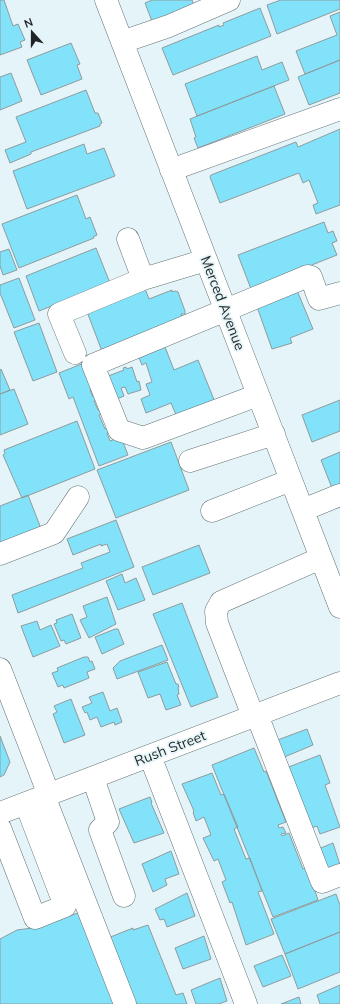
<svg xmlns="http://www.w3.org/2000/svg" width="340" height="1004" font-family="Mulish,sans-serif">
<rect width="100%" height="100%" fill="#e5f4f8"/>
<path fill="#82e2f9" stroke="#8e9c9f" d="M0 0H4L13 26 18 24 25 40 20 42 22 47 0 55Z
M152 0H192L195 8 153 24 145 3Z
M281 0H340V9L277 34 267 5Z
M260 8 271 36 173 75 162 48 219 25V27L224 25 223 23Z
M340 12V60L305 74 296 51 337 35 330 16Z
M71 43 80 64 77 65 82 79 41 95 27 60Z
M257 56 262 70 282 62 289 80 197 116 185 84Z
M340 60V93L309 105 298 77Z
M11 73 22 101 0 110V77Z
M274 86 285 114 198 148 194 138 196 137 190 119Z
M86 90 95 113H98L102 123 100 124V126L31 152V154L10 163 5 150 26 142 16 117Z
M340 129V205L316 214 313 205 318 203 309 180 303 183 299 173 220 203 210 177 211 175 296 142 298 147Z
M84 144 87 154 104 148 115 176 27 209 13 171Z
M77 195 86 219 90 217 97 235 93 237 94 238 19 268 2 224Z
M324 222 328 233 333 231 337 241 332 243 337 255 251 289 238 255Z
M96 248 110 283 39 311 26 276Z
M9 249 17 270 3 275 0 266V252Z
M19 278 35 320 14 328 0 293V285Z
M144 286 149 299 172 290V292L175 291 178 292 185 311V314H181L184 323 103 354 86 309Z
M296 288 313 329 290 338 292 343 272 349 256 304Z
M39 323 57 372 33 381 14 332Z
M165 347 174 370 198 360 217 407 179 422 171 403 146 413 141 399 150 395 146 384 152 382 146 363 142 365 139 358Z
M89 361 95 388 90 390 93 397 95 396 96 400 94 401 98 410H100L102 414 99 415 105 429 107 428 109 432 107 433 110 441 121 437 128 455 99 466 73 397 69 399 59 373Z
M126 367 127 369 132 367 137 382 139 381 141 390 128 394 125 387 121 388 124 396 112 401 103 378 124 370 123 368Z
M1 369 10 390 0 394V370Z
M14 389 28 424 0 435V394Z
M340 400V431L312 442 302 415Z
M77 421 95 469 22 498 3 455 5 454 4 450Z
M171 442 189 490 116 518 97 470Z
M340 452V485L332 488 321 460Z
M28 495 42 531 0 547V506Z
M116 520 134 567 18 613 12 595 83 568 81 563 110 552 107 544 101 546V544L73 555 67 539Z
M199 545 210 573 153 595 142 567Z
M122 574 125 583 136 578 145 600 118 610 106 581Z
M107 597 116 624 89 638 80 620 87 617 83 606Z
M182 603 218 697 191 707 153 614Z
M72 614 81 638 66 644 64 640 61 641 54 624 57 623 56 620Z
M37 621 40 630 51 625 60 646 33 657 21 626Z
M115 629H118L124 644 102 654 95 637Z
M162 645 168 660 117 679 113 668 120 661Z
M84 657H88L90 662 92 661 95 669 87 672 89 678 64 688 63 685 58 687 52 673 58 671 57 668Z
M167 662 176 684H178L179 687H178L179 694 177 695 181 705 166 710 160 694 148 698 138 672Z
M103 692 110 711 117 708 122 722 115 725 114 722 101 727 97 717 90 720 87 712 85 713 82 707 92 703 89 697Z
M71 699 85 735 64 743 53 714 57 712 54 706Z
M307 729 313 745 282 758 275 741Z
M0 736 10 762 4 775 0 777Z
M254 748 264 772 266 771 286 822 278 825 279 828 283 827 286 833 281 834 282 836 289 833 303 869 307 867 318 900 273 917 212 765Z
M320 755 330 783 325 785 340 827 320 834 317 826 309 829 286 768Z
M212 773 221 795 224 794 238 827 234 829 246 859 250 858 262 891 258 892 274 934 246 945 232 902 230 903 222 882 226 880 218 859 214 861 203 838 211 835 204 817 196 821 193 812 194 811 182 784Z
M150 797 152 802 151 803 164 833 134 843 119 809Z
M333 843 340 865 324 871 316 850Z
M171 851 179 874 165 879 167 885 153 892 142 864Z
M187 893 195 916 167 927 164 919 160 920 155 909Z
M336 894 340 905V932L285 954 271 919Z
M83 911 118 1004H0V939L17 930 32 928 34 926 35 929Z
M148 925 176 995 183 993 187 1004H133L108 938 133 928V930Z
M340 932V972L298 989 285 954Z
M204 936 211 959 183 969 175 948Z
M282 955 291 976 263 987 254 966Z
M220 978 227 1001 219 1004H196L191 990Z
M340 985V1004H320L317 995Z
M299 997 301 1004H281Z"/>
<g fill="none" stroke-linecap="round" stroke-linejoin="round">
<g stroke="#647275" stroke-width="23">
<path id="minor" d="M106 0 340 607
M122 42 169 26 229 0
M171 170 340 109
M128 239 143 279 206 260
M75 353 59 314 143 279
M258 395 143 438 119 430 93 365 308 276 311 277 319 299 340 293
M190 461 274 434
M303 510 340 495
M212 511 291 480
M0 554 54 533 78 497
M0 669 49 795
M257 715 322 882 340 875
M253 716 217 623 216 611 221 602 321 558
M150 756 246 1004
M93 778 108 822 100 830 124 896
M44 796 125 1004
M0 813 340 683
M0 828 35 918 65 906 26 804"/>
</g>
<use href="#minor" stroke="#fff" stroke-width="22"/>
</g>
<g text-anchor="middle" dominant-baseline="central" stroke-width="3.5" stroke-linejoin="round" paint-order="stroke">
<g font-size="14" fill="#1f2526" stroke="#e5f4f8">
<text transform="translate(223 303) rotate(69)">Merced Avenue</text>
<text transform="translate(170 748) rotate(-21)">Rush Street</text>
</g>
</g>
<g transform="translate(32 32) rotate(339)" stroke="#e5f4f8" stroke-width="3" paint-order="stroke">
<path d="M0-3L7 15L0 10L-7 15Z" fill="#1f2526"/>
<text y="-6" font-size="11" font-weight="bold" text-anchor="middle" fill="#1f2526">N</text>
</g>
</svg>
